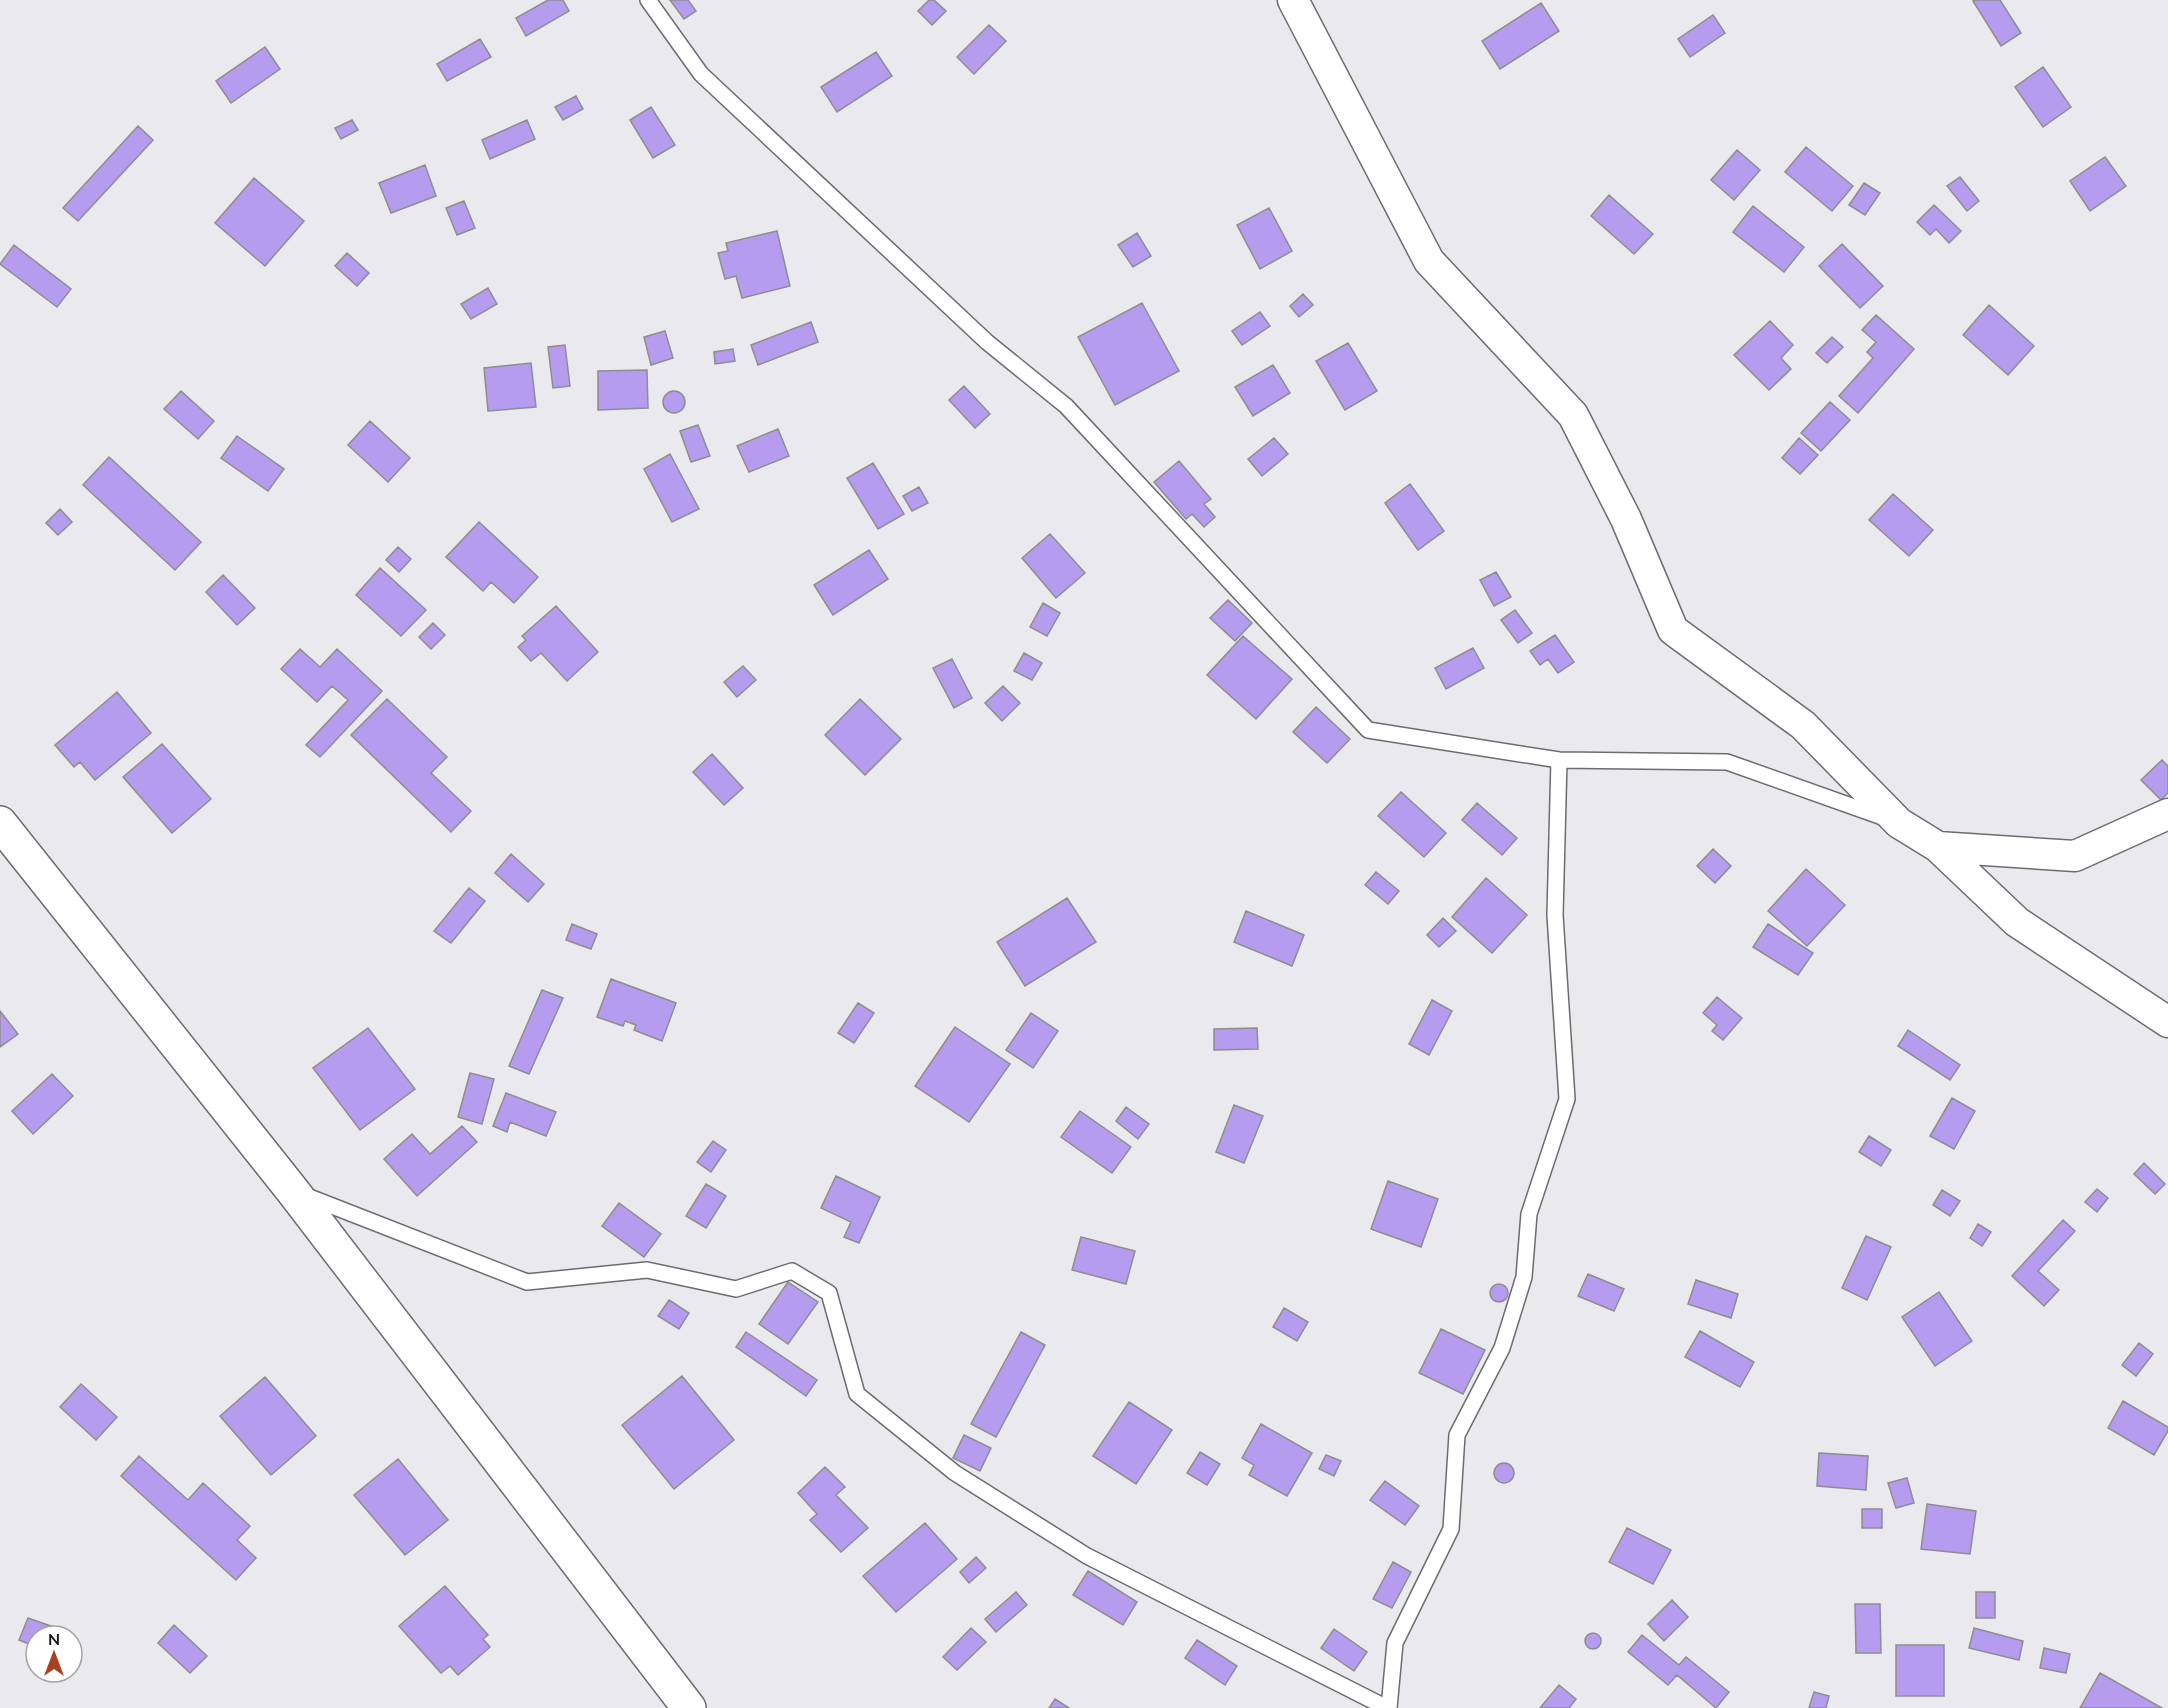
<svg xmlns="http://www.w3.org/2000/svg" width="2168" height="1708" font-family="Mulish,sans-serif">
<rect width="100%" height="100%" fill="#eae9ed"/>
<path fill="#b59cee" stroke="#8e8d90" stroke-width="1.5" d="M548 0H563L569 11 526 36 516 18Z
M670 0H688L696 11 684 19Z
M929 0H934L946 11 932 25 918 11Z
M1975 0H2000L2021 33 2001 46 1973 1Z
M1541 3 1559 31 1500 69 1482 41Z
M1713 15 1725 33 1690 57 1678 39Z
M989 25 1006 41 974 74 957 57Z
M480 39 491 57 447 81 437 64Z
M265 47 280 69 231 103 216 81Z
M876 52 892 76 837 112 821 87Z
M2043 67 2071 107 2043 127 2015 87Z
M576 96 583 109 563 120 555 107Z
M651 107 675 145 653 158 630 120Z
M352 120 358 130 341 139 335 128Z
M527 120 535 139 490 159 482 140Z
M138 126 153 140 78 221 63 208Z
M1806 147 1853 186 1832 211 1785 172Z
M1737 150 1760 170 1734 200 1711 180Z
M2105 157 2126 186 2090 211 2070 181Z
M425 165 436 196 391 213 379 183Z
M1960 177 1979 201 1967 211 1947 186Z
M254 178 304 221 265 266 215 223Z
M1864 183 1880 193 1865 215 1849 205Z
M1609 195 1653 234 1634 254 1591 216Z
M464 201 475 228 457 235 446 208Z
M1934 205 1961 231 1949 243 1936 229 1930 235 1917 222Z
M1753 206 1804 247 1784 272 1733 232Z
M1269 208 1292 251 1260 269 1237 225Z
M777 231 790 286 742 298 736 276 725 279 718 253 728 251 726 243Z
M1137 233 1151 256 1133 267 1118 245Z
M1842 244 1883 286 1860 308 1819 266Z
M14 245 71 289 57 307 0 264Z
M347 253 369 273 357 286 335 266Z
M488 288 497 304 471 319 461 304Z
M1303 294 1313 305 1299 317 1290 306Z
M1142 303 1179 371 1115 405 1078 337Z
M1989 305 2034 346 2008 375 1963 335Z
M1260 312 1270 326 1242 345 1232 331Z
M1876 315 1914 349 1858 413 1839 396 1873 358 1867 352 1876 342 1862 330Z
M1770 321 1793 345 1781 358 1791 369 1769 390 1734 355Z
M811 322 818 342 758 365 751 345Z
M665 331 673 358 651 365 644 337Z
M1832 337 1843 347 1827 363 1816 353Z
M1348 343 1377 391 1345 410 1316 361Z
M565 345 570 386 553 388 548 347Z
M733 349 735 361 715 364 714 352Z
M531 363 536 407 488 411 484 368Z
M1273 365 1290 393 1253 416 1235 387Z
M647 370 648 408 598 410V371Z
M964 386 990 414 975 428 949 400Z
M181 391 214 421 198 439 164 409Z
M663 402a11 11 0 1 1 22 0a11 11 0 1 1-22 0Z
M1830 402 1850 420 1821 451 1801 433Z
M370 421 410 458 388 482 348 445Z
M698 425 710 456 691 462 680 431Z
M778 429 789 456 749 472 737 446Z
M237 436 284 469 268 491 221 458Z
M1274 438 1288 454 1262 476 1248 459Z
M1799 438 1818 455 1800 474 1782 458Z
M670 454 699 509 672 522 644 469Z
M109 457 201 542 175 570 83 485Z
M1179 461 1211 499 1204 504 1215 517 1204 527 1192 514 1186 519 1154 482Z
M873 463 904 514 878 529 847 478Z
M1410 484 1444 531 1418 550 1385 503Z
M919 487 928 503 912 511 903 496Z
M1893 494 1933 530 1909 556 1869 520Z
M60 509 72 522 58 535 46 523Z
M479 522 538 577 514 603 491 582 483 591 446 557Z
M1050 534 1085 573 1056 598 1022 558Z
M398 547 411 559 399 572 386 560Z
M869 550 888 579 833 615 814 585Z
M380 568 426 610 401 636 356 595Z
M1496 572 1511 597 1494 606 1480 580Z
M223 575 255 608 237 625 206 592Z
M1228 600 1252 623 1235 641 1210 618Z
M1043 603 1060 613 1047 636 1030 627Z
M556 606 598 652 567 681 541 653 531 661 518 647 526 640 522 636Z
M1515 610 1532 633 1518 643 1501 620Z
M433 623 445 635 431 649 419 637Z
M1555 635 1574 662 1558 673 1548 659 1540 665 1530 651Z
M1243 636 1292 679 1256 719 1207 675Z
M1473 648 1484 668 1446 689 1435 668Z
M300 649 320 667 337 649 382 691 320 757 306 745 348 700 332 686 317 702 281 669Z
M1024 653 1042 663 1032 680 1014 671Z
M952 659 972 698 954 708 933 668Z
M743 666 756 680 737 697 724 682Z
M1003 686 1020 703 1002 721 985 703Z
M117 692 151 733 95 780 80 762 74 767 55 745Z
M387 699 447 757 431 773 471 811 451 832 351 735Z
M860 699 901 739 865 775 825 735Z
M1316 707 1350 739 1327 763 1293 732Z
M162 744 211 799 172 833 123 777Z
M712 754 743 788 724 805 693 772Z
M2162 760 2168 766V793L2161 800 2141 780Z
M1401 792 1446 833 1424 857 1378 816Z
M1477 803 1517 838 1502 855 1462 820Z
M1713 849 1731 866 1715 883 1697 866Z
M511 854 544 884 528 902 495 873Z
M1806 869 1845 905 1807 946 1768 911Z
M1376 872 1399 891 1388 904 1365 885Z
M1486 878 1527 915 1492 953 1452 917Z
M469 888 485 901 451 943 434 931Z
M1067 898 1096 942 1025 986 997 942Z
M1246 911 1304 935 1292 966 1234 942Z
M1443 918 1456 931 1439 947 1427 935Z
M572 924 597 934 591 949 566 940Z
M1768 924 1813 953 1798 975 1753 947Z
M611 979 676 1003 662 1041 634 1030 636 1025 625 1021 623 1026 597 1017Z
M542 990 563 998 529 1074 509 1066Z
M1717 997 1742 1018 1723 1040 1712 1031 1717 1025 1703 1013Z
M1432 1000 1452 1011 1429 1055 1409 1044Z
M858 1003 874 1013 854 1043 838 1033Z
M0 1011 18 1034 0 1047Z
M1031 1013 1058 1031 1033 1068 1006 1050Z
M955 1027 1010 1064 969 1122 915 1086Z
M368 1028 415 1089 360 1130 313 1068Z
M1257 1028 1258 1049 1214 1050V1029Z
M1908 1030 1960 1065 1950 1080 1898 1046Z
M470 1073 494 1079 482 1124 458 1117Z
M52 1074 73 1096 33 1134 12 1111Z
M506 1093 556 1112 546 1136 510 1122 507 1132 493 1126Z
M1952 1098 1975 1111 1954 1149 1930 1136Z
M1234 1105 1263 1116 1244 1163 1216 1152Z
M1126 1107 1149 1124 1138 1139 1116 1121Z
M1080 1111 1131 1147 1112 1173 1061 1137Z
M462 1126 477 1142 417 1196 384 1159 412 1134 430 1154Z
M1869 1136 1891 1150 1881 1166 1859 1152Z
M713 1141 726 1150 711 1172 697 1162Z
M2144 1163 2165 1184 2155 1194 2134 1174Z
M836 1176 880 1197 859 1243 844 1237 851 1222 821 1208Z
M1388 1181 1438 1199 1421 1247 1371 1229Z
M706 1184 726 1196 706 1228 686 1216Z
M2097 1189 2108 1198 2097 1212 2085 1202Z
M1942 1190 1960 1201 1950 1216 1933 1205Z
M619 1203 661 1234 644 1257 602 1226Z
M2063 1220 2075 1231 2038 1271 2059 1290 2044 1306 2012 1276Z
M1978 1224 1991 1232 1982 1246 1970 1238Z
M1866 1236 1891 1247 1867 1300 1842 1288Z
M1081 1237 1135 1251 1126 1284 1072 1270Z
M1588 1274 1624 1289 1614 1311 1578 1296Z
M1696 1280 1738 1294 1731 1318 1688 1304Z
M788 1282 818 1302 788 1344 759 1324Z
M1490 1293a9 9 0 1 1 18 0a9 9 0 1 1-18 0Z
M1939 1292 1972 1341 1935 1366 1902 1317Z
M669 1300 689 1313 679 1329 658 1316Z
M1284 1308 1308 1322 1297 1341 1273 1327Z
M1441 1329 1485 1350 1463 1394 1419 1373Z
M1700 1331 1754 1362 1740 1387 1685 1357Z
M746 1332 817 1380 806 1396 736 1347Z
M1021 1332 1045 1345 996 1437 971 1424Z
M2139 1343 2153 1354 2136 1376 2122 1365Z
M682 1376 734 1440 674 1489 622 1425Z
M265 1377 316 1436 271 1475 220 1416Z
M81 1384 117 1417 96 1440 60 1407Z
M2123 1401 2168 1427V1431L2154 1455 2108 1428Z
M1129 1402 1172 1430 1136 1484 1093 1456Z
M1261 1424 1312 1453 1287 1496 1249 1475 1254 1465 1242 1458Z
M964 1435 991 1448 980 1471 953 1458Z
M1200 1452 1220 1464 1207 1485 1187 1473Z
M1819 1453 1868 1456 1866 1490 1817 1486Z
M1326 1455 1341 1461 1334 1476 1319 1469Z
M139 1456 188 1500 203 1483 250 1526 237 1540 256 1558 236 1580 121 1476Z
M398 1459 448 1520 405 1555 354 1495Z
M1494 1473a10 10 0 1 1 20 0a10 10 0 1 1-20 0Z
M825 1467 845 1487 836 1495 868 1528 841 1552 810 1520 817 1514 798 1493Z
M1907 1478 1914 1503 1896 1508 1888 1483Z
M1385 1481 1419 1506 1405 1525 1370 1500Z
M1927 1504 1976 1511 1970 1554 1921 1549Z
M1862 1509H1882V1528H1862Z
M925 1523 957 1559 896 1612 863 1576Z
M1627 1528 1671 1550 1653 1584 1609 1562Z
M976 1557 986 1568 969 1583 960 1572Z
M1393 1562 1411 1572 1392 1608 1373 1599Z
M1088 1571 1137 1602 1123 1625 1073 1595Z
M445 1586 488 1635 483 1639 490 1647 458 1675 450 1666 441 1673 399 1626Z
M1016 1592 1027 1605 996 1632 985 1619Z
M1976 1592H1995V1618H1976Z
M1672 1600 1688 1617 1664 1641 1648 1624Z
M1855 1604H1880L1881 1653H1856Z
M28 1618 71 1633 70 1636H36V1647L19 1640Z
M174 1625 207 1656 190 1673 158 1643Z
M971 1628 986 1642 957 1670 943 1657Z
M1974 1628 2023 1641 2019 1660 1969 1648Z
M1334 1629 1367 1652 1354 1671 1321 1648Z
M1585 1641a8 8 0 1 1 16 0a8 8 0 1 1-16 0Z
M1642 1635 1679 1665 1686 1657 1729 1692 1716 1708 1677 1675 1668 1685 1628 1652Z
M1197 1640 1237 1666 1225 1685 1185 1658Z
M1896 1645H1944V1696H1896Z
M2044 1648 2070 1654 2066 1673 2040 1668Z
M2100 1673 2162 1708H2080Z
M1559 1685 1576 1699 1569 1708H1540Z
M1814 1692 1829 1696 1826 1708H1809Z
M1055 1699 1069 1708H1049Z"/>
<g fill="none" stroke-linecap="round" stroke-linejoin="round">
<g stroke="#6c6b6f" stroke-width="18">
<path id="service" d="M648 0 701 74 987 342 1066 406 1368 730 1559 760 1727 762 1885 818
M304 1195 527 1282 647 1270 736 1289 792 1271 829 1293 857 1394 955 1473 1087 1556 1387 1708
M1389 1708 1395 1643 1451 1529 1457 1435 1502 1348 1524 1277 1529 1214 1567 1099 1555 915 1559 760"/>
</g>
<g stroke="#6c6b6f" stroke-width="33">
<path id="minor" d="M1293 0 1429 261 1573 415 1626 519 1673 630 1803 725 1899 823 1938 847 2017 922 2168 1022
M1938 847 2075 856 2168 814"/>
</g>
<g stroke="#6c6b6f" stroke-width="36">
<path id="primary" d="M0 823 292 1190 689 1708"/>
</g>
<use href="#service" stroke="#fff" stroke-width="15"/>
<use href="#minor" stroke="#fff" stroke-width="30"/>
<use href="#primary" stroke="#fff" stroke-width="33"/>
</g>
<g transform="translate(54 1654)"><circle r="28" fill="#ffffff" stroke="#a2a2a3" stroke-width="1.5"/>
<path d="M0-4.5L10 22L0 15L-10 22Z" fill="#a94120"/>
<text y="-9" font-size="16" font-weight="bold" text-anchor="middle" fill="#171718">N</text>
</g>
</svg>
